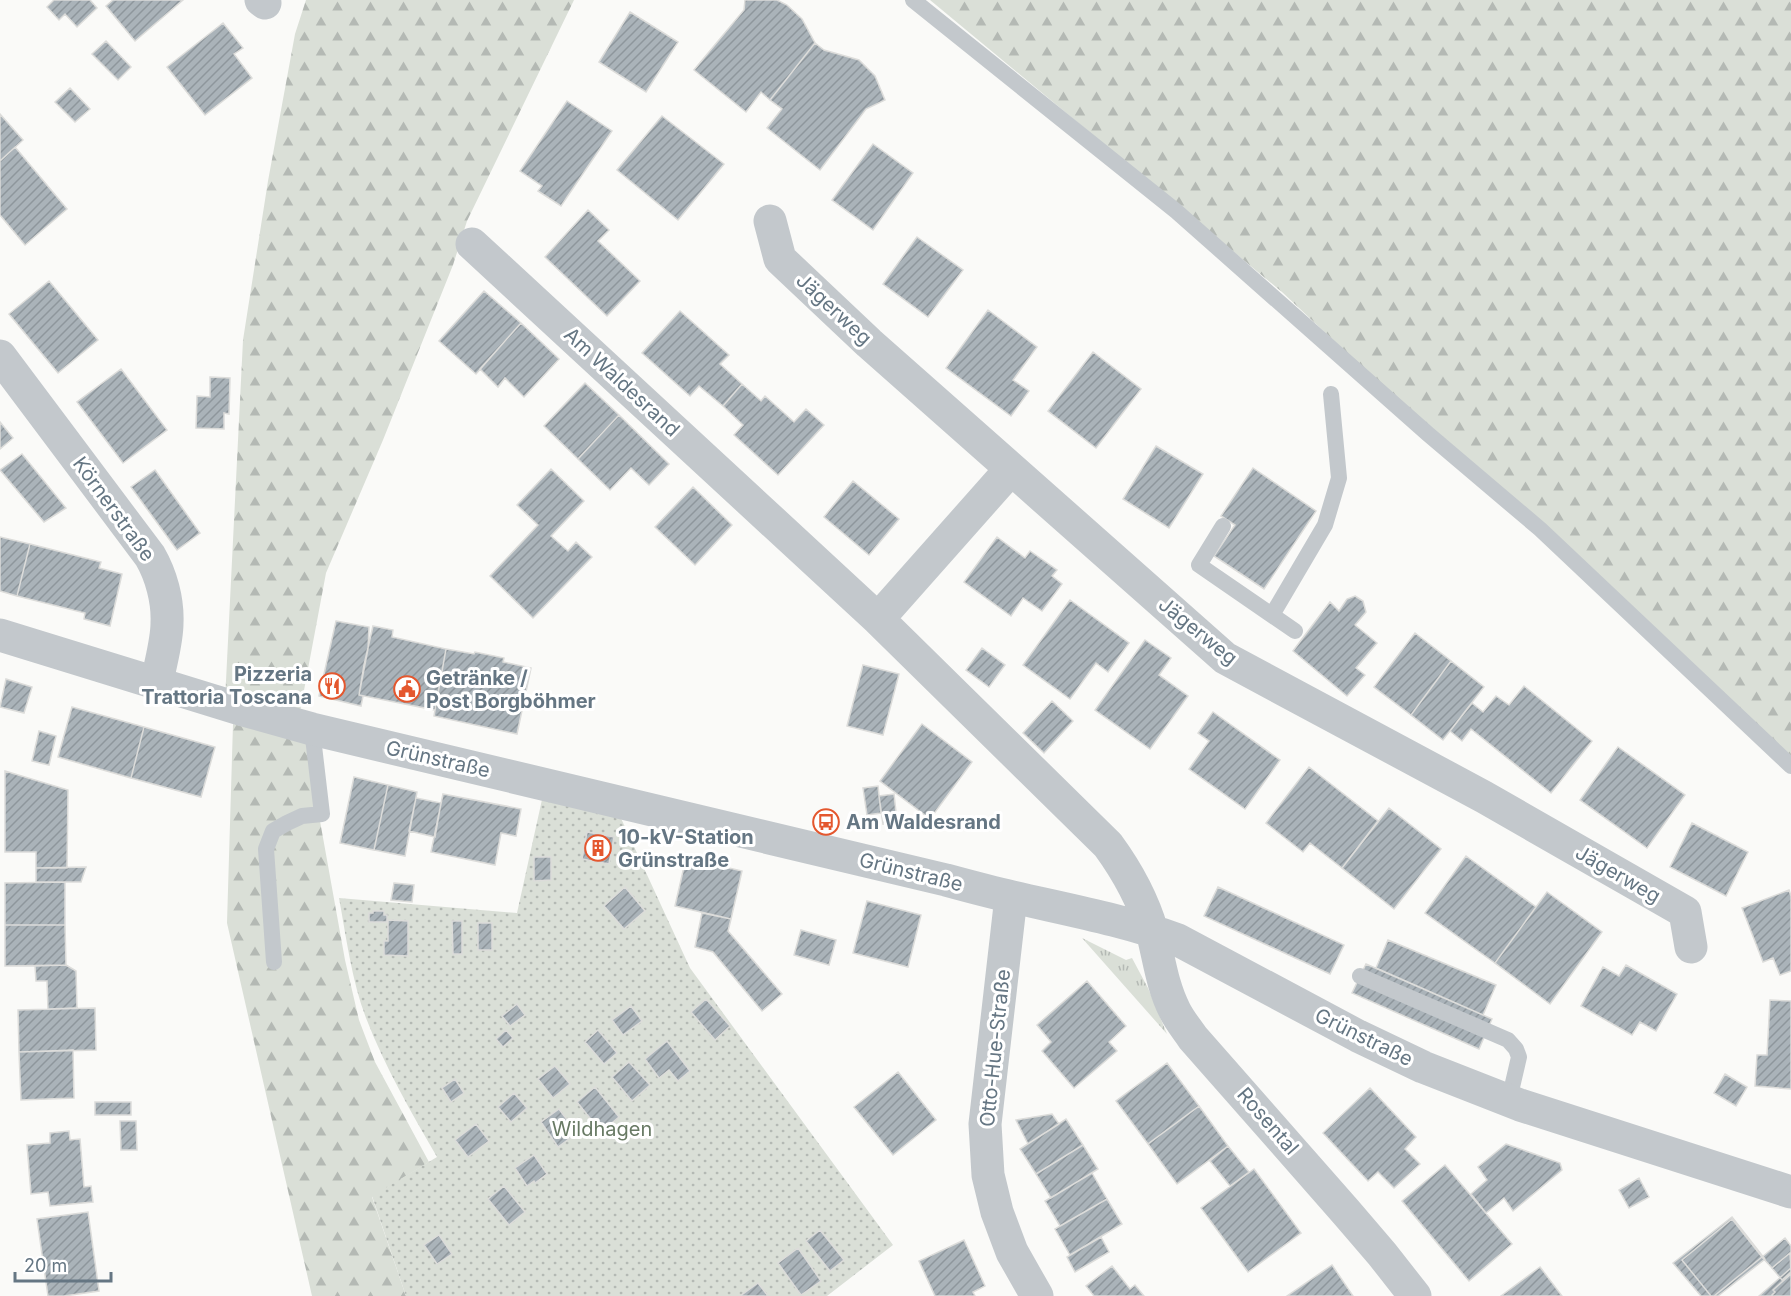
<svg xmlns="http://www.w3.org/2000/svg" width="1791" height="1296" font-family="Inter,sans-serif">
<defs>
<pattern id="grass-tufts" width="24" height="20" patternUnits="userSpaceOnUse" patternTransform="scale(1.5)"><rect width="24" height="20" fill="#dadfd7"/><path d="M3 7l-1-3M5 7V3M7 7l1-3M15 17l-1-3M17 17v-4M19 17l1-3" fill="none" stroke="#b4b9b4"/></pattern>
<pattern id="forest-firs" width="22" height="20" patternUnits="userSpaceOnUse" patternTransform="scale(1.5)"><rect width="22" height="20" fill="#dadfd7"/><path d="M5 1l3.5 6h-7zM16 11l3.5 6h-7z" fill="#b4b9b4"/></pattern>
<pattern id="park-dots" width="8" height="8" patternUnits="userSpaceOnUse" patternTransform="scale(1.5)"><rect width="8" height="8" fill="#dadfd7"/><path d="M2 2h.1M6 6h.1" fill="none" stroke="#b4b9b4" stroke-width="1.8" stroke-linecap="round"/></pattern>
<pattern id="building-hatch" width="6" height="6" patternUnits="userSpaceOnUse" patternTransform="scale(1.5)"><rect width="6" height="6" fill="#aab3b9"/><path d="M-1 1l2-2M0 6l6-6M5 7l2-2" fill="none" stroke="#8e969c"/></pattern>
</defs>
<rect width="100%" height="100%" fill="#fafaf8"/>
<path fill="url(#grass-tufts)" d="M1082 938 1126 960 1132 958 1148 988 1167 1034Z"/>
<path fill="url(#forest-firs)" d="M306 0H574L467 221 453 265 383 440 326 573 299 717 225 701 243 340 268 181 295 34Z
M930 0H1791V759L1432 433 1282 292Z
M233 724 312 743 320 821 345 960 359 1020 375 1062 429 1162 372 1197 406 1296H312L227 923Z"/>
<path fill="url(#park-dots)" d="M543 795 619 814 690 968 893 1245 827 1296H406L372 1196 437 1157C411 1112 385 1067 366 1018 352 982 346 936 339 898L517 913Z"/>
<path fill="url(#building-hatch)" stroke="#dcdcda" stroke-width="1.5" d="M54 0H90L97 8 77 27 65 14 59 20 47 7Z
M113 0H183L135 41 106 6Z
M745 0H777L787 5 802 19 815 43 770 100 761 92 746 112 694 70 744 10Z
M630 12 678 42 646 92 599 62Z
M223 23 243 48 234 54 252 78 205 115 167 67Z
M106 41 131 67 118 80 92 54Z
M815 43 824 50 859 60 875 76 885 100 866 109 820 170 767 128 782 109 770 100Z
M70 88 90 109 75 122 55 102Z
M567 101 612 131 561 206 538 191 542 186 520 171Z
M0 114 23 140 0 161Z
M662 116 724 164 678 220 617 170Z
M873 144 913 173 873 230 832 200Z
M15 147 67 209 25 245 0 215V161Z
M588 210 609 230 598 241 640 281 607 316 545 257Z
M917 237 963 270 928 317 883 284Z
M49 281 98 340 58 373 9 314Z
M484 291 521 323 476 374 439 341Z
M988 310 1037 347 1013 380 1029 391 1011 416 946 368Z
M680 311 729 355 720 364 742 384 723 406 699 386 690 396 642 353Z
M521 323 559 359 524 397 505 378 498 387 480 369Z
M1093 352 1141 389 1096 448 1048 411Z
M121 369 167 430 123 463 77 402Z
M210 377 230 378 229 414 224 413V429L196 428 197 396 210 397Z
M585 383 619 415 578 459 544 426Z
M742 384 761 401 765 396 794 422 806 409 824 425 778 475 734 435 743 425 723 406Z
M619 415 669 464 649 485 631 468 610 490 578 459Z
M0 422 13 438 0 449Z
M1156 446 1203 474 1169 528 1123 499Z
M22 454 66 508 44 522 0 470Z
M1253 468 1316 511 1264 589 1214 556 1235 525 1221 516Z
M551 469 584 501 551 536 568 551 576 542 592 557 533 618 490 576 538 525 517 505Z
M155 470 200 533 177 550 131 487Z
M853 481 899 519 869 555 824 517Z
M693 487 732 525 695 565 655 527Z
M0 537 30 544 17 596 0 591Z
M997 537 1025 558 1030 551 1057 570 1052 576 1062 584 1042 611 1023 598 1011 616 964 582Z
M30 544 101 562 99 568 122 574 110 626 84 619 85 613 17 596Z
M1355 596 1363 601 1366 612 1355 625 1377 643 1356 668 1365 675 1347 696 1293 651 1330 602 1339 611 1347 599Z
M1070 600 1129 643 1108 672 1096 663 1070 699 1023 665Z
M336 621 369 627 368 649 359 695 363 696 361 706 319 696Z
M373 626 393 630 392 637 446 649 435 710 359 695 364 665Z
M1415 633 1451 661 1411 715 1374 687Z
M1145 640 1171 658 1159 675 1188 696 1150 749 1095 710Z
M982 648 1005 665 989 687 966 670Z
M446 649 474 654 475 652 504 658 503 662 531 668 517 734 434 716Z
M1451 661 1484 687 1443 740 1411 715Z
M863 665 899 674 883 735 847 726Z
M6 679 32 687 24 713 0 707Z
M1524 686 1592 741 1551 793 1471 729 1462 741 1450 731 1472 703 1483 712 1496 696 1509 705Z
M1052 701 1073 721 1044 753 1023 733Z
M72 707 144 727 131 778 58 757Z
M1213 712 1280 760 1245 809 1189 769 1209 741 1198 733Z
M922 724 972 762 930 819 880 781Z
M144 727 215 747 201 797 131 778Z
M39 731 56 736 49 765 32 761Z
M1618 747 1685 795 1647 848 1580 800Z
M1309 767 1378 821 1342 868 1310 843 1303 852 1266 823Z
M5 771 68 790 67 868H36V852H5Z
M354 777 388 785 374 850 340 843Z
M388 785 417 792 405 856 374 850Z
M878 786 881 813 867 815 863 788Z
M443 794 521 809 516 836 501 833 495 865 431 852Z
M894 794 897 821 883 824 879 796Z
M416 798 441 803 435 837 409 831Z
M1389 808 1441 849 1394 909 1342 868Z
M1692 823 1748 852 1726 896 1670 867Z
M587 832 614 837 609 864 582 859Z
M1466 856 1536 907 1495 963 1425 913Z
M534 857H551V880L534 881Z
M686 858 742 871 731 919 675 906Z
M86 867 81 882H36V868Z
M65 882V925H5V883Z
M394 883 414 885 412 902 391 900Z
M625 887 645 911 624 929 604 906Z
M1218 887 1344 945 1330 974 1204 916Z
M1789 890 1791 896V971L1780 975 1773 958 1763 962 1742 908Z
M1547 892 1602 932 1550 1004 1495 963Z
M867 901 921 915 908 967 853 953Z
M373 911H384V915H387V922H369V913H373Z
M702 913 731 919 728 931 782 994 762 1011 713 952 695 947Z
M388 920 408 921V956L384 955V941H388Z
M452 921H462V954H453Z
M478 923H492V950H478Z
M5 925H65L66 965 5 966Z
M801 930 836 940 829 965 794 955Z
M1388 940 1496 985 1483 1015 1376 968Z
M1366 964 1492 1019 1479 1049 1352 993Z
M66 965 76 971 77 1008 48 1009 47 981H36L35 966Z
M1626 965 1677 994 1656 1031 1640 1022 1632 1035 1581 1006 1603 967 1619 976Z
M1087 981 1126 1026 1109 1042 1117 1051 1074 1088 1042 1051 1051 1042 1037 1025Z
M706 999 730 1026 715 1040 691 1012Z
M1770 1000 1791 1001V1089L1755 1086 1757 1055H1767Z
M517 1004 525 1015 510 1026 502 1016Z
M631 1006 642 1021 623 1035 612 1020Z
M95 1008 96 1050 19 1052 18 1010Z
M506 1030 513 1038 503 1047 496 1039Z
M598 1030 617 1053 604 1064 585 1042Z
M667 1041 690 1071 678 1081 669 1070 659 1078 645 1059Z
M73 1050 74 1098 21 1100 19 1052Z
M629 1062 650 1085 632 1101 612 1077Z
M1167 1063 1199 1106 1148 1144 1116 1101Z
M555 1066 570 1084 553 1098 538 1079Z
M898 1072 936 1120 893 1155 854 1107Z
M1725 1074 1747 1087 1736 1106 1714 1093Z
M455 1079 464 1093 451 1102 442 1088Z
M595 1087 619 1117 601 1132 577 1102Z
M1370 1088 1416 1137 1405 1149 1420 1164 1394 1188 1378 1172 1368 1181 1323 1133Z
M514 1093 527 1108 511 1122 498 1107Z
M95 1102H131V1115H95Z
M1199 1106 1228 1146 1177 1184 1148 1144Z
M559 1109 577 1133 558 1147 541 1122Z
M1052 1114 1059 1124 1028 1144 1016 1120Z
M1066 1119 1083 1145 1036 1174 1020 1149Z
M120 1121H136L137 1150H121Z
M476 1124 489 1141 468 1157 455 1140Z
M69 1131 70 1140 80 1139 84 1187 91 1186 93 1202 50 1206 48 1192 31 1194 27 1145 50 1143V1133Z
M1506 1144 1560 1163 1562 1170 1513 1211 1504 1198 1486 1213 1471 1194 1487 1180 1478 1167Z
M1083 1145 1098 1169 1051 1198 1036 1174Z
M1228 1146 1249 1172 1230 1186 1210 1161Z
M534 1155 547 1174 535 1183 534 1181 527 1186 515 1168Z
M1445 1165 1512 1244 1469 1281 1402 1201Z
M1254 1169 1301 1233 1248 1272 1201 1208Z
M1092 1173 1107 1199 1060 1226 1045 1201Z
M1639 1178 1649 1197 1629 1208 1619 1190Z
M504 1186 525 1212 509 1225 488 1199Z
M1107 1199 1122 1224 1070 1255 1055 1229Z
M88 1212 99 1291 64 1296H48L37 1219Z
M1732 1217 1765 1259 1718 1296H1701L1673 1263Z
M1732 1219 1762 1257 1714 1296H1711L1682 1260Z
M820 1230 844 1260 830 1271 806 1241Z
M439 1235 452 1254 437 1264 424 1245Z
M1101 1237 1109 1252 1075 1272 1067 1257Z
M1785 1238 1791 1246V1252L1772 1268 1762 1257Z
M964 1240 985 1286 973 1292 975 1296H935L919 1261Z
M798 1248 821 1281 801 1295 778 1263Z
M1790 1253 1791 1272 1782 1280 1772 1268Z
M1332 1265 1353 1296H1287Z
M1112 1266 1130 1289 1135 1285 1144 1296H1094L1086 1286Z
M1540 1267 1562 1296H1501Z
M1791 1268V1296H1759Z
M1791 1274V1296H1771L1775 1292 1773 1290Z
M758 1283 768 1296H740Z"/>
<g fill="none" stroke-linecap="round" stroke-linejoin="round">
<path stroke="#c3c8cc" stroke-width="16" d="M913 0 1176 211 1428 434 1540 529 1791 766
M1223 526 1199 565 1295 631
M1272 615 1325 525 1339 478 1331 394
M274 962 266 849 273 831 287 823 302 816 322 814 312 729
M1360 976 1508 1040 1516 1049 1519 1057 1509 1100"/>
<path stroke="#c3c8cc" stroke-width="33" d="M261 0 265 3
M770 221 780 259 869 343 1225 658 1484 797 1685 912 1691 947
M472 244 878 619 1108 845C1127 871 1143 900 1152 931 1159 958 1162 986 1175 1011 1180 1021 1187 1029 1193 1038L1346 1212 1382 1254 1415 1296
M0 356 150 556C161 575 168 600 167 623 167 642 160 664 157 683
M878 619 1011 469
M0 635 240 709 312 729 946 880C968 886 990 892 1013 897 1069 910 1124 920 1178 940L1358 1036 1423 1067 1520 1105 1791 1192
M1011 897 985 1124 988 1175 997 1212 1012 1252 1037 1296"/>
</g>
<defs>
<g id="restaurant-ring" transform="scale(1.35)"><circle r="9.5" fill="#fff" stroke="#e4572e" stroke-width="1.5"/><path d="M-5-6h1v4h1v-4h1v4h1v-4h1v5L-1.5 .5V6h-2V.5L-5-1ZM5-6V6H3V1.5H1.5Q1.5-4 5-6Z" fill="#e4572e"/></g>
<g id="civic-ring" transform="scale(1.35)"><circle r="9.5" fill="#fff" stroke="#e4572e" stroke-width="1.5"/><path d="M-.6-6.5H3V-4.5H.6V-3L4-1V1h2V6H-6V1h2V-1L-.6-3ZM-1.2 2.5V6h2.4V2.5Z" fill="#e4572e"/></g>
<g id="bus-ring" transform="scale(1.35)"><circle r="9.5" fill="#fff" stroke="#e4572e" stroke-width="1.5"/><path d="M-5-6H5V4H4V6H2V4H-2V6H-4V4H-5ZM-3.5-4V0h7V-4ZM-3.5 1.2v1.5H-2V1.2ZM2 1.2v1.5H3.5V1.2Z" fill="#e4572e"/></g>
<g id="building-ring" transform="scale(1.35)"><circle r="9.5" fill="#fff" stroke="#e4572e" stroke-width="1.5"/><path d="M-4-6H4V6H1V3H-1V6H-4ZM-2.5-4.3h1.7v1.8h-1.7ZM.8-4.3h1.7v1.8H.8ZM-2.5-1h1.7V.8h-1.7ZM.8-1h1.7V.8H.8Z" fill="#e4572e"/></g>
</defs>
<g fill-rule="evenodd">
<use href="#restaurant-ring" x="332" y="686"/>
<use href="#civic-ring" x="407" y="689"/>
<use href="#bus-ring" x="826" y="822"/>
<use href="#building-ring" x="598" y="848"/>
</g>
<g text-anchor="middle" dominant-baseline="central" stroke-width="6" stroke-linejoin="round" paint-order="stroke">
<g font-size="20" fill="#657683" stroke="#fff">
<text transform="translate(834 309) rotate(43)">Jägerweg</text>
<text transform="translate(622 382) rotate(43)">Am Waldesrand</text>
<text transform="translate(114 509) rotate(54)">Körnerstraße</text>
<text transform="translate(1198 631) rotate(39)">Jägerweg</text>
<text transform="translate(438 759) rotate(13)">Grünstraße</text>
<text transform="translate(911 872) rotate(14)">Grünstraße</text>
<text transform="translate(1618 874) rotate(30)">Jägerweg</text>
<text transform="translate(1364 1037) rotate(26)">Grünstraße</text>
<text transform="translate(995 1048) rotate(-84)">Otto-Hue-Straße</text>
<text transform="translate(1268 1121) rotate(49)">Rosental</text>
</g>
<g font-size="20" font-weight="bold" fill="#657683" stroke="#fff" text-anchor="start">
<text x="312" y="674" text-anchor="end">Pizzeria<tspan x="312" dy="23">Trattoria Toscana</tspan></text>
<text x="426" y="678">Getränke /<tspan x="426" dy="23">Post Borgböhmer</tspan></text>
<text x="846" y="822">Am Waldesrand</text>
<text x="618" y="837">10-kV-Station<tspan x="618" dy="23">Grünstraße</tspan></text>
</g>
<g font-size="20" fill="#687a64" stroke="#fff">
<text x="602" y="1129">Wildhagen</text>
</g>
</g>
<path d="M15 1272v9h96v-9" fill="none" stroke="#657683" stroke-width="3"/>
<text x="24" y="1272" font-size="18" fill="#657683" stroke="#ffffff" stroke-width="4.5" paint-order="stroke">20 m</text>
</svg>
